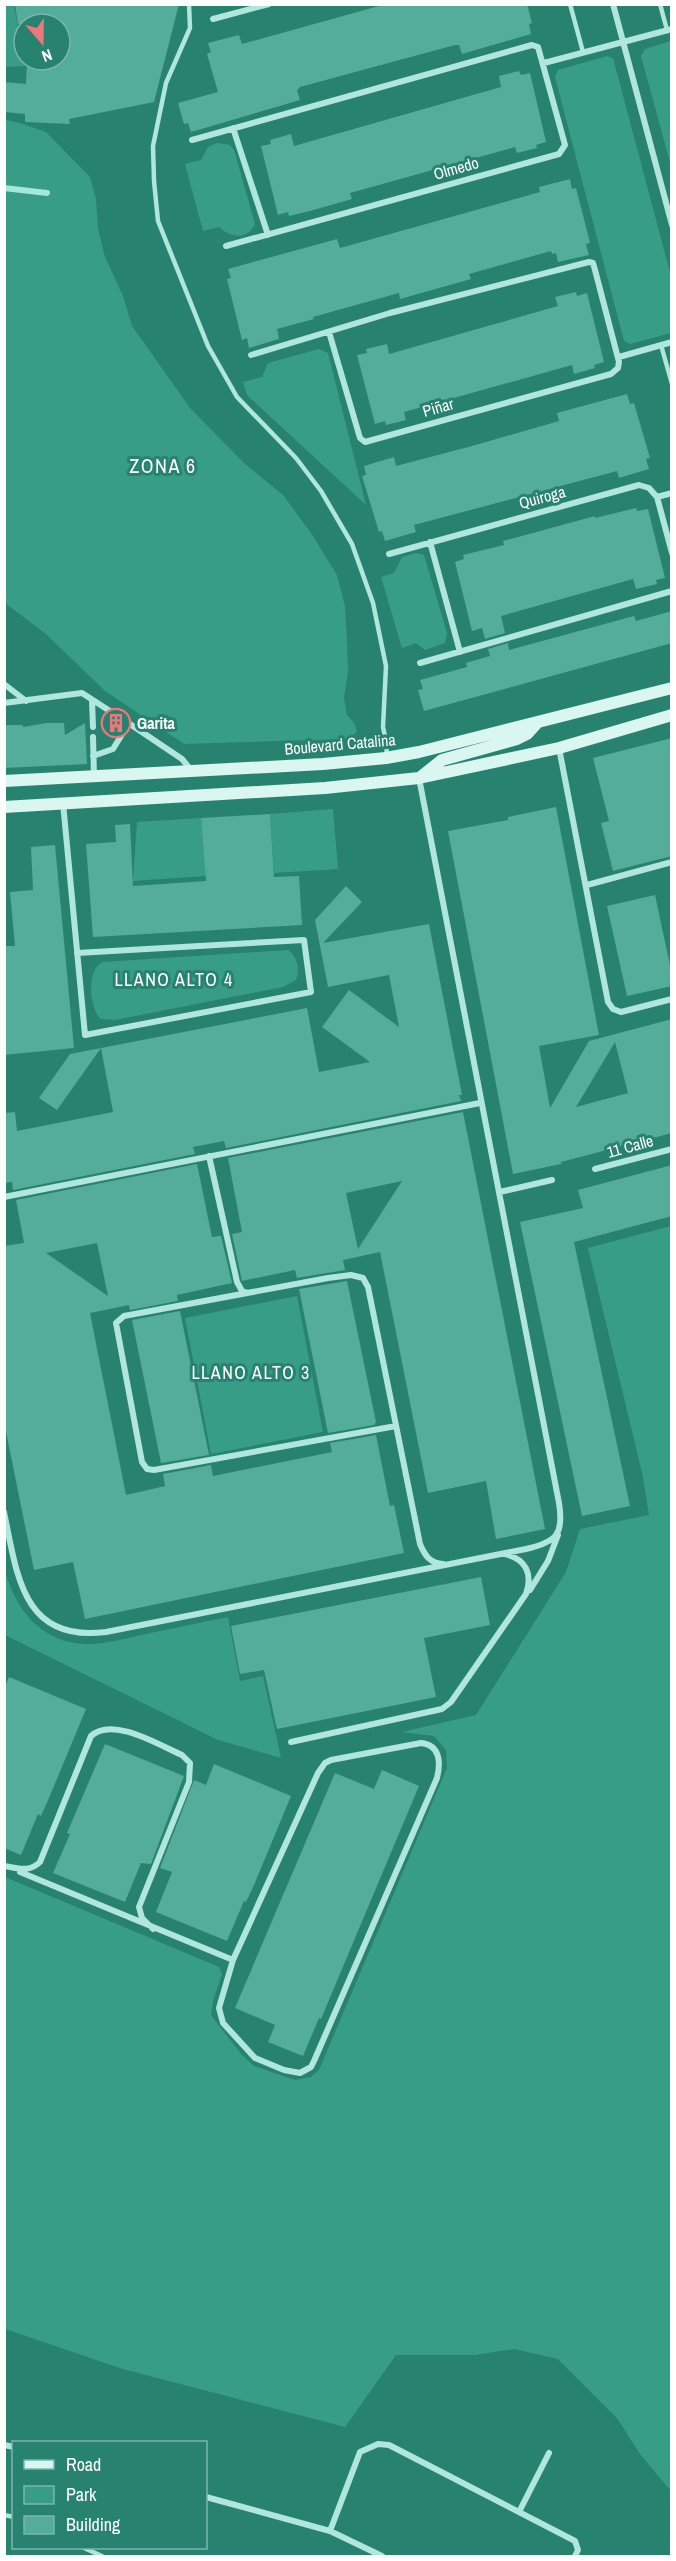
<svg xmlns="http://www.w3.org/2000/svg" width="676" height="2561" font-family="'Archivo Narrow',sans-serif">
<rect width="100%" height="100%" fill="#288270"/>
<path fill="#389d87" d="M4 5H14L25 66 5 67Z
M671 41H672L671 166 641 56 645 49Z
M607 56 613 58 671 276V333L630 344 624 341 555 77 558 70Z
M5 120 20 123 46 132 90 177 96 199 98 229 105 257 123 296 132 326 190 408 244 463 283 495 311 533 337 575 345 606 347 641 348 672 344 698 347 715 354 723 357 731 353 736 345 739 184 744 105 691 46 634 5 603Z
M217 143 230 145 234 150 255 224C247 241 230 237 219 227L203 231 185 164 201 160 208 147Z
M319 349 328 353 366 505 247 395 243 382 262 377 268 363Z
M416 553 424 555 447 633 445 643 425 650 416 643 402 648 381 577 394 573 402 557Z
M333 809 338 869 274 873 270 814Z
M201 818 206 876 133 881 137 822Z
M288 950C297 956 300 969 296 980L283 987 115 1020 101 1019C89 1010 86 968 103 962Z
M671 1226V2491L640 2454 617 2418 558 2359 514 2349 475 2355H396L345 2427 123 2369 5 2329V1877L219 1967 222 1974 213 2001 211 2015 241 2054 254 2066 295 2080 311 2077 319 2070 447 1768 446 1750 434 1736 402 1732 476 1715 566 1572 580 1529 649 1515 643 1477 588 1248Z
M297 1296 323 1432 211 1454 185 1318Z
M4 1566C13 1607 41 1644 87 1644 107 1644 127 1638 146 1634 173 1628 200 1623 228 1617L240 1681 263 1676 281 1758 218 1740 5 1635Z"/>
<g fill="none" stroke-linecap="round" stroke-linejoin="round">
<path stroke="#a5e7d8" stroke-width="6" d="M4 188 47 193"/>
</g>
<path fill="#54ac9a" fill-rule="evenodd" d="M15 4H179L154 102 69 119 70 124 25 122V114L4 112V82L26 84 27 60H60V24H18Z
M386 4H527L532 23 529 24 531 34 462 54 459 45H455L300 87 297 90 300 100 191 132 188 123 184 124 178 103 218 92 207 54 211 52 208 43 239 35 242 44Z
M519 71 521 75 530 73 546 142 536 145 537 148 517 153 515 147 350 193 352 199 310 211 289 216 288 212 278 215 261 146 271 144 270 140 291 134 294 146 501 87 499 76Z
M570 179 572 189 576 188 585 223 590 243 586 244 589 255 558 262 556 253 552 254 551 251 469 274 471 279 400 299 399 293 313 317 314 319 277 329 279 339 249 348 247 338 242 340 227 279 231 278 228 269 337 239 340 248 540 192 539 187Z
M576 292 577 296 587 293 604 362 594 365 595 368 574 374 572 365 404 412 406 420 386 425 385 421 375 424 357 355 367 353 366 349 387 344 389 354 558 306 555 297Z
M627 394 630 404 634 403 650 458 646 459 649 469 619 478 617 471 414 525 416 532 385 541 382 531 379 532 362 476 366 475 364 466 394 457 396 466 472 446 559 421 557 413Z
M636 508 637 511 648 509 665 578 656 580 657 584 636 589 633 579 501 616 505 633 485 639 482 628 472 631 455 562 464 559 463 555 504 545 503 541 595 516V518Z
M672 611V643L424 711 418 690 423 689 420 680 467 667 466 663 490 656 488 649 508 643 509 650 634 616 636 621Z
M47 723H64L65 735 85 723 87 764 4 768V725H23V727Z
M672 738V856L613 871 601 823 609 821 593 758Z
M556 807 599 1035 539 1046 550 1108 589 1041 672 1019V1133L561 1162V1164L513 1174 448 831 508 820V817ZM615 1042 628 1093 576 1107Z
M270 814 274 877 299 876 302 925 93 937 86 844 116 842 115 825 130 824 133 886 206 881 201 818Z
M55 845 74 1048 4 1055V946H15L10 892 33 890 31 847Z
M346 886 362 902 323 943 429 924 462 1095H459L461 1101 226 1148 224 1141 193 1147 195 1154 13 1190 12 1182 4 1183V1113L15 1112 17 1131 113 1112 101 1048 57 1110 39 1098 70 1054 307 1008 319 1072 370 1062 322 1027 349 990 399 1027 389 975 328 987 315 920Z
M655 895 670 965 672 964V986L627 996 607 906Z
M463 1112 545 1529 496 1539 486 1481 428 1493 380 1252 343 1260 345 1270 297 1278 295 1270 242 1281 232 1234 242 1232 228 1158ZM402 1181 358 1249 346 1193Z
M197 1164 212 1237 221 1236 232 1283 177 1295 178 1301 130 1310 129 1305 90 1313 126 1495 165 1486 163 1474 211 1465 213 1476 332 1452 330 1443 376 1435 390 1506 394 1505 404 1553 85 1619 73 1562 34 1570 4 1422V1246L24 1243 16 1200ZM97 1243 108 1296 46 1253Z
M672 1165V1216L574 1242 630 1506 582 1516 520 1222 583 1208 578 1190Z
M347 1281 376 1422 374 1425 328 1433 299 1289Z
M180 1311 209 1455 161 1463 132 1320Z
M481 1577 490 1625 424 1638 436 1697 277 1729 264 1670 240 1674 231 1626Z
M9 1677 86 1709 49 1798 41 1816 38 1814 21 1855 4 1848V1689Z
M105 1744 184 1776 151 1864 141 1863 125 1902 53 1873 70 1834 67 1833Z
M214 1764 291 1796 254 1885 246 1902 244 1901 227 1941 156 1912 172 1872 160 1868 194 1780 206 1785Z
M382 1770 419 1786 321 2019 319 2018 303 2056 268 2042 275 2025 235 2008 335 1773 374 1789Z"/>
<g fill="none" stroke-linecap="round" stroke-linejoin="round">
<path stroke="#b0e6db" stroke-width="4.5" d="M189 4 190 28 166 83 153 146 154 181 158 221 208 346 237 397 296 458 321 491 352 544 373 603 386 666 383 727 387 746 386 757
M570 4 583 52
M660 4 667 30
M661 345 672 384
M4 2515 14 2517
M84 2548 102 2556"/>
<path stroke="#b0e6db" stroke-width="6" d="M613 4 672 225
M213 19 269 4
M544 63 672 29
M233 128 268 235
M192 140 532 45 538 47 565 145 559 154 226 246
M251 355 390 313 589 262 593 263 595 270 619 362 618 368 611 374 365 442 360 438 329 332
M619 357 672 342
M657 497 672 493
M430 542 460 652
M389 554 639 485 649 488 657 497 672 553
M420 663 672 591
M4 684 26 701
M92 700 93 727
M4 703 82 693 116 715
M124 720 182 759 191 770
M93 737 94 776
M559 748 608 1002 613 1009 621 1012 672 999
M93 756 113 749 129 723
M63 803 85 1035 311 992 304 940 77 953
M587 885 672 862
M209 1156 237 1282 242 1291 248 1293
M595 1169 672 1149
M500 1192 552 1180
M4 1197 480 1103
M396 1426 154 1470 147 1469 142 1462 116 1323 124 1316 328 1278 351 1275 363 1278 368 1287 420 1544C425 1556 430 1563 443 1564
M4 1512C17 1574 22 1643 106 1632L526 1549C557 1542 564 1534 559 1503L419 778
M530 1590 548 1561 558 1535
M291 1742 442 1709 451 1702 526 1594C533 1574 526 1559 505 1554
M421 1743C440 1745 441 1762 437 1778L314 2061 311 2067 300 2073 284 2070 255 2058 223 2023 219 2008 233 1960 318 1773 325 1763 331 1760Z
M4 1866C18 1868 29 1873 40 1862L91 1736C112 1716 159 1745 182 1755L190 1763 189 1782 139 1907 142 1918 153 1929
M20 1872 233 1960
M4 2445 14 2447
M206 2497 330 2531 382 2556
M519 2512 549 2453
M330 2531 360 2452 378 2444 389 2445 575 2541 578 2550 575 2556"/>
<path stroke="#d9f6f0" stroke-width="12" d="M422 776 442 760 517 739 527 734 537 723
M4 781 323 764 386 758 419 752 672 688
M4 807 325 788 419 778 559 748 672 715"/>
</g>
<defs>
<g id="building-ring" transform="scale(1.5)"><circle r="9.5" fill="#288270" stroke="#ee767d" stroke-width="1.5"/><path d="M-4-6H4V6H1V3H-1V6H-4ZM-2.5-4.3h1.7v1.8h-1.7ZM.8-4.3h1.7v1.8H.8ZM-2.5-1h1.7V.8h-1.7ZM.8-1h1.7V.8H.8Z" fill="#ee767d"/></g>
</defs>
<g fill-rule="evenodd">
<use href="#building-ring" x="116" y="723"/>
</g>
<g text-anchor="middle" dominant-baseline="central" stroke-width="6" stroke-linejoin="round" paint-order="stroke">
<g font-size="16" fill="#fff" stroke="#288270">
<text transform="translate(456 168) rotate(-16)">Olmedo</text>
<text transform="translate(438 407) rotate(-16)">Piñar</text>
<text transform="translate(542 497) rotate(-15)">Quiroga</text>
<text transform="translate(340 744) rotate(-5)">Boulevard Catalina</text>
<text transform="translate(630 1146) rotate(-15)">11 Calle</text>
</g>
<g font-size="16" font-weight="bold" fill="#fff" stroke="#288270" text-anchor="start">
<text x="137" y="723">Garita</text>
</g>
<g font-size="18" letter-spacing="1.5" fill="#fff" stroke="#288270">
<text x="174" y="979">LLANO ALTO 4</text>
<text x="251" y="1372">LLANO ALTO 3</text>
</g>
<g font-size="20" letter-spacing="1.5" fill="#fff" stroke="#288270">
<text x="163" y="465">ZONA 6</text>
</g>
</g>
<rect width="676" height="2561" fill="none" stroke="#ffffff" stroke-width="12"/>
<rect x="12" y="2441" width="195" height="108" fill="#288270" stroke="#7eb4a9" stroke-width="1.5"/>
<rect x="24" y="2460" width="30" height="9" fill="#d9f6f0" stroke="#7eb4a9" stroke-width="1.5"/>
<text x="66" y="2471" font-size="18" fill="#ffffff">Road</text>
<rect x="24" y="2486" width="30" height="18" fill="#389d87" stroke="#7eb4a9" stroke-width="1.5"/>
<text x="66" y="2501" font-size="18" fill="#ffffff">Park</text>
<rect x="24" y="2516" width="30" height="18" fill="#54ac9a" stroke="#7eb4a9" stroke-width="1.5"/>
<text x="66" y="2531" font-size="18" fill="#ffffff">Building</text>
<g transform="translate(42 42) rotate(160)"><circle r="28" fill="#288270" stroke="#7eb4a9" stroke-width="1.5"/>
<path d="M0-4.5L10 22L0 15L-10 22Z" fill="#ee767d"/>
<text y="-9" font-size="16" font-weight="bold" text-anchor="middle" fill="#ffffff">N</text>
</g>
</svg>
